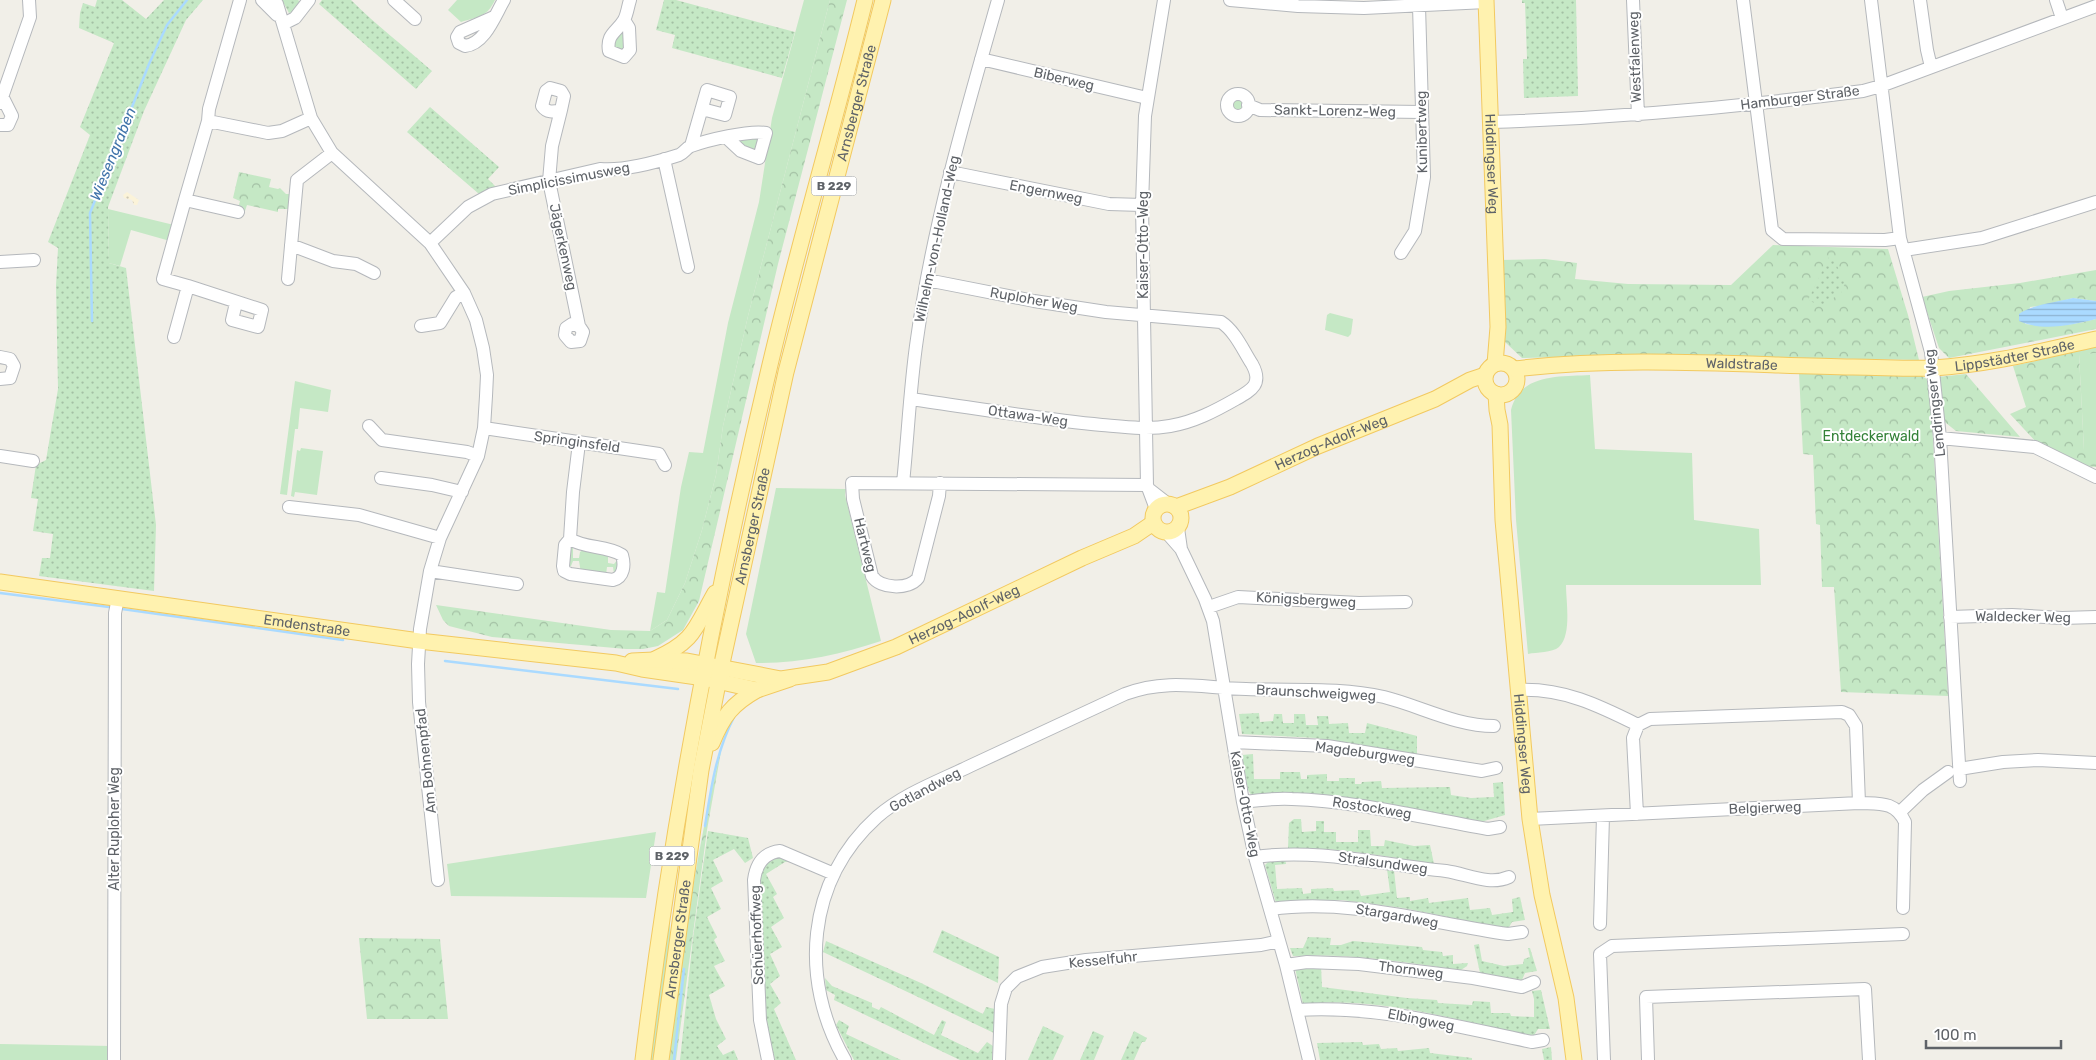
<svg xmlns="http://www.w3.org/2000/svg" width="2096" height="1060" font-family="Rubik,sans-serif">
<defs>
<pattern id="forest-crowns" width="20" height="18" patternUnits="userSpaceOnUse" patternTransform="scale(1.25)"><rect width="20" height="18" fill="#c5e8c5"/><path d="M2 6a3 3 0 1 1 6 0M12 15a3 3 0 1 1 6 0" fill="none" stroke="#a3c0a4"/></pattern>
<pattern id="sand-dots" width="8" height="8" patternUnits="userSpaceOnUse" patternTransform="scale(1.25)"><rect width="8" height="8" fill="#fbf3d9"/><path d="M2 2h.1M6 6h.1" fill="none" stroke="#cec8b4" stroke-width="1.8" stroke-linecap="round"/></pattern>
<pattern id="park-dots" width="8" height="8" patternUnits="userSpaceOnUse" patternTransform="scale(1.25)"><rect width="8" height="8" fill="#c5e8c5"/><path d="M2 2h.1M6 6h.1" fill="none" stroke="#a3c0a4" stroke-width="1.8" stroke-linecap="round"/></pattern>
<pattern id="water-rules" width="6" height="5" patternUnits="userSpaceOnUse" patternTransform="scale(1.25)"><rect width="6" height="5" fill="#aadaff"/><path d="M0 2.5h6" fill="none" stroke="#8eb4d2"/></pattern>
</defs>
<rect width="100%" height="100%" fill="#f1efe8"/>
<path fill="#c5e8c5" d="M457 0H495C487 17 478 17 461 22L448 10Z
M804 0H830L748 316 723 426 716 475 702 530 685 583 667 620 650 631 657 592 665 593 681 487 689 452 703 453 728 323 759 202 772 118Z
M618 30H626L623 50 619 52 613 45Z
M1230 105a7 7 0 1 1 14 0a7 7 0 1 1-14 0Z
M759 138 757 152 750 150 737 140Z
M108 209 174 225 170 241 131 230 120 266 109 263Z
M1330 313 1353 319 1351 334 1348 337 1325 330 1327 315Z
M2096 353V450H2084L2079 354Z
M1590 375 1595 449 1692 453 1694 520 1759 529 1761 585H1566C1566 601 1572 635 1559 647 1552 653 1537 652 1528 654L1516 520 1511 410C1520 373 1560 377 1590 375Z
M295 381 331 390 328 412 300 408 298 429H295L287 495 280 494Z
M301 448 323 451 317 495 295 492 294 497 291 496 297 450 300 451Z
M776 488 846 489 845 495 881 641C841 654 799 664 756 663L746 634Z
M573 546V558H579L580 552 583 550 608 556V563L614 564 618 559 621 562 614 574 613 567H607L606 575 581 573 579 561H573L571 566 568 567V548Z
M685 819 670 914V943L656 1060H648L660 970Z
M656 832 646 898 451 896 447 864Z
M0 1044 112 1046V1060H0Z"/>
<path fill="url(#forest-crowns)" d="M830 0H847L778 264 699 601 683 630 658 646 643 649H626L492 637 449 626 443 620 436 605 611 630 650 631 667 620 685 583 702 530 716 475 723 426 748 316Z
M239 172 271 179 269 187 278 189 280 188 286 194H290V209H278V212L247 205 245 211 238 208 240 201 233 198Z
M1773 245 1888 249 1908 315 1919 360 1632 355 1522 358 1505 342 1500 260 1545 259 1577 263 1575 279 1628 284 1731 285Z
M2096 270V301L2073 298 2047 305 2030 307 2025 324C2052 327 2070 326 2096 319V329L1949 358 1939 348 1922 297 1949 291 2020 283Z
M2096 347V353L2079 355 2084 450H2096V467L2085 466 2037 443 2010 414 2026 407 2013 366Z
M1799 373 1922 376 1928 380 1930 388 1948 696 1841 692 1834 587H1822L1820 525 1816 524 1813 455 1803 454Z
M1966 374 2020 437 1956 431 1941 419 1938 377Z
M722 746 707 830 676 1060H668C682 955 696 849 722 746Z
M359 938 440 939 448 1019H367Z"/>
<path fill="url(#sand-dots)" d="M127 192 139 200 137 205H134L132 200 124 198 123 195Z"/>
<path fill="url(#park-dots)" d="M97 0H122L146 19 164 0H203L186 20 144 111 108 207 109 263 126 268 156 525 154 591 39 576 42 558H50L53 534 33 531 38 499 31 498 36 465 46 460 58 389 56 286 58 248 48 242 90 135 80 127 114 43 79 28 80 13 83 3 95 7Z
M282 0H298L302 4 295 12 289 13Z
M322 0H351C377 26 405 47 432 71L416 89 319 4Z
M664 0H676L795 32 782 78 672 48 675 35 656 30Z
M1522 0H1576L1578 96 1524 98 1523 59H1527L1525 3H1522Z
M430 107 499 167 488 179 496 187 479 194 407 132Z
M1831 253 1845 283 1841 293 1821 306 1808 300Z
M1259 713 1260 722 1273 721 1274 714H1282L1283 723H1294V714H1305L1306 725H1318L1317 716H1328L1329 724 1348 723 1349 733H1365L1367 723 1417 736V755L1316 738 1242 734 1239 714Z
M1253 754 1254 779H1280V772H1300L1301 779H1307V775L1327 774V781H1339V778H1355V784H1361L1362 782 1381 781 1382 788 1450 787 1451 795 1471 798 1494 797 1493 783 1503 782 1505 815 1481 822 1359 799 1305 793H1276L1252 796 1248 790 1242 755Z
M1294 819H1301L1302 832 1316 831V821H1324V832H1336V842H1358V830H1370L1371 846H1384L1385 840 1414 846 1430 845 1434 864C1385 856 1337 847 1288 848L1289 823Z
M708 831 748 838 753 858 745 863 734 849 713 860 723 881 711 888 721 909 707 917 717 937 714 940 725 961 714 966 725 986 709 995 716 1019 726 1039 717 1046 723 1055 734 1050 738 1060H680L693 938Z
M781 855 792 861 785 862 766 874 777 894 773 897 784 918 771 927 782 947 770 954 780 976 770 984 781 1003 774 1009 796 1060H775L766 1027 760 876 765 862Z
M1285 858 1286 864 1275 865 1277 889 1302 888 1303 894 1311 893V889L1333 888 1334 891 1359 890 1361 896 1390 892 1387 869 1394 870 1397 898 1410 897V901L1428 898 1429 903 1468 898 1470 910 1490 908 1492 915 1513 912 1512 899 1520 897 1525 920 1512 922 1508 929 1403 908 1342 900 1276 903 1265 865 1271 859Z
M942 930 999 957 998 983 933 952Z
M1308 937 1331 938 1330 945H1341L1353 941 1422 947 1423 950 1442 952 1443 956 1453 955V964L1468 963 1467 966 1461 970C1405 962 1349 953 1293 956L1290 948H1303Z
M826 941 921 983 983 1014 986 1007 995 1009 994 1033 823 952Z
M1479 944 1482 961 1504 966 1523 964 1524 959 1530 957 1528 948H1530L1537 971 1525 973 1522 980 1480 973 1474 945Z
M1321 966 1322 987 1407 998 1437 1000 1438 1003 1472 1005 1473 1001 1490 1002 1491 1013H1510L1511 1016 1534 1017V999L1532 991 1541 990 1550 1029H1538L1533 1037C1457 1020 1381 996 1303 1004L1295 968Z
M825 978 832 986 872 1003V1007L879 1010 881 1007 934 1035 942 1020 946 1022 941 1035 978 1053 987 1042 993 1046 992 1060H960L834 1000 835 995 826 990Z
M839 1020 849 1026 846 1034 901 1060H854L836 1025Z
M1043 1026 1064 1036 1053 1060H1028Z
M1093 1031 1104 1036 1094 1060H1080Z
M1134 1031 1147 1038 1145 1042H1142L1134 1060H1121Z
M1362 1042 1363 1045 1379 1044 1381 1049 1397 1048 1398 1051 1429 1048 1430 1053 1472 1058V1060H1320L1317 1043Z
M1551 1047 1552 1060H1544L1542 1049Z"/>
<path fill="url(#water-rules)" d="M2073 298 2096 301V319C2072 325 2043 332 2019 321V314C2030 305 2058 302 2073 298Z"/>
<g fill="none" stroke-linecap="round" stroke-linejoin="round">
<path stroke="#aadaff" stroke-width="2.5" d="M92 321 90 213 149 64 167 25 187 0
M0 593 109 607
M122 609 343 640
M445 661 678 689
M705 826C711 788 716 752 734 717
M674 1060 684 969"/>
<g stroke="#b5b8bc" stroke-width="14">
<path id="minor" d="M240 0 209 109 208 121 268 133 282 131 311 118
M262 0 277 15
M273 0 277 4 283 24 311 118 332 153 430 243 464 293 476 320 483 348 487 375 486 396 484 428 478 456 440 538 430 571 420 629 418 664 419 702 438 880
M394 0 415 19
M1230 0 1298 6 1364 8 1486 2
M1633 0 1638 115
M1743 0 1772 230 1783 239 1885 240 1900 238
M1871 0 1900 238 1931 352 1940 438 1960 781
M1920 0 1927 50 1931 67
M2056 0 2062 18
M494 17 460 32 457 37 459 43 465 46C485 44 495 15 504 0
M624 20 629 28 630 50 624 57 609 51C606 34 617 32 624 20 627 15 628 6 630 0
M283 24 295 18 309 0
M981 59 1147 98
M1227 105a11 11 0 1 1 22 0a11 11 0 1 1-22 0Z
M0 103 30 17 29 0
M1248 105 1260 110 1422 112
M561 110 564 96 561 91 550 88 546 91 542 106C547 113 553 112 561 110L552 146 549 181 579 326 583 332 580 341 571 342 565 335 566 328 572 324 579 326
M208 121 185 200 238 212
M1491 122C1615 118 1739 107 1863 91L1881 86 2096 6
M0 125H8L12 116 2 96
M691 146 707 90 730 97 725 115 702 109
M664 159 688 267
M950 172 1109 204 1142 205
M430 243 468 207 492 194 600 169C622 171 657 162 679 155 684 153 686 148 691 146 708 140 749 130 766 133L759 158 741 151 727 138
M291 245 333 261 356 264 374 273
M1904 250 1982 238 2096 202
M1401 253 1415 231 1424 177 1419 6
M0 262 34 260
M288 279 297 180 332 153
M188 286 262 310 258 327 232 320 236 303
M421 326 440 323 456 297 464 293
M174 337 188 286 163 279 185 200
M0 357 10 359 14 366 10 378 0 379
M911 399C975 408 1038 419 1102 425 1125 427 1148 430 1170 426 1194 422 1215 411 1236 399 1252 390 1263 384 1252 364 1243 350 1235 331 1221 322L1106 312 1034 301 927 280
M369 426 382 440 467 452 478 456
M484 428 659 454 665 465
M1940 438 2035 447 2096 477
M0 456 33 461
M381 478 432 485 462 492
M903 483C908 435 910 386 917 339 933 224 966 112 998 0
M940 483 939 496 918 578C909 590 880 589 872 576L853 499 852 483 1147 485
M1150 490 1168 504
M289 507 359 515 440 538
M1156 509 1147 485 1142 205 1145 116 1164 0
M1178 528 1181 549
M1167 533 1181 549 1205 599 1213 621 1243 802 1255 857 1286 965 1309 1060
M570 539C586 549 606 545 622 555 625 565 624 577 613 580L570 574 564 571 563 566 565 545 570 539 573 492 579 443
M430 571 517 584
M1209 607 1238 597 1359 603 1406 602
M1950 617 2012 615 2062 618 2096 617
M1518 690C1563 688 1598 705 1638 725
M1233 742 1327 746 1482 771 1496 768
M1959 769 2003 762 2038 760 2096 763
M1243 802C1259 800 1276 798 1292 799 1358 801 1423 818 1488 829L1500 827
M1900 812 1923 790 1948 772
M1637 814 1633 738 1638 725 1650 719 1842 712 1849 715 1856 726 1859 803
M1530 819 1859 803C1880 804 1895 801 1905 822L1903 908
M1255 857C1319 848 1382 865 1446 871 1467 874 1489 886 1509 877
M1271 909C1351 898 1429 923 1508 934L1522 932
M1600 924 1603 816
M1286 965 1307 962 1359 964 1473 978 1522 987 1534 982
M1297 1010C1378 1005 1454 1026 1532 1042L1543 1040
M114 1060 115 613 118 598
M768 1060 760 1020 754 880C756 865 763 853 780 851L834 874
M845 1060C799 980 806 881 877 817 903 794 939 781 970 766 1022 742 1074 718 1125 694 1167 678 1203 688 1246 689 1291 691 1339 687 1384 697 1420 706 1456 726 1494 726
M999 1060 1001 1004 1006 988 1017 977 1042 967 1086 960 1261 945 1279 941
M1604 1060 1600 954 1612 946 1903 934
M1648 1060 1646 997 1865 989 1869 1060"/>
</g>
<g stroke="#f2c960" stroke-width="17">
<g id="major">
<path id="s1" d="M1486 0 1498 327 1495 364"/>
<circle cx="1501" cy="379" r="16"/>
<path id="s2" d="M1514 369C1627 356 1740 365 1853 367 1880 367 1906 369 1933 368 1988 365 2042 351 2096 339"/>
<path id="s3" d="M1496 394 1497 410 1500 425 1503 520 1530 819 1542 895 1566 998 1574 1060"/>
<circle cx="1167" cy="518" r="14"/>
<path id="s4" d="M1176 507 1230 487 1318 446 1435 399 1470 380 1485 375"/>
<path id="s5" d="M0 582 419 641 616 663 642 669 704 678 757 690 790 679"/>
<path d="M655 659C695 641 695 628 715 593"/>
<path id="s6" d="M632 661 654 660 687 661 781 679 828 672 896 647 1082 558 1134 536 1153 523"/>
<path d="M712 743C723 716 732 704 757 690"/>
<path d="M643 1060C671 828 715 597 769 369 798 245 835 123 865 0"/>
<path id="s7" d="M661 1060 701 770 721 668 786 372 883 0"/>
</g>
</g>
<use href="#minor" stroke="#fff" stroke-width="12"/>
<use href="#major" stroke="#fff2af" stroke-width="15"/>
</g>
<g text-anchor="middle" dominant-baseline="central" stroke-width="4" stroke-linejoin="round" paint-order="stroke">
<g fill="#fff" stroke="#8f9295" stroke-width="1">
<rect x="811.5" y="176.5" width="45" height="19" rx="4"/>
<rect x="649.5" y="846.5" width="45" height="19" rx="4"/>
</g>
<g font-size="12" font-weight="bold" fill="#5f6368">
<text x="834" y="186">B 229</text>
<text x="672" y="856">B 229</text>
</g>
<g font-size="14" fill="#5f6368" stroke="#fff">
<text transform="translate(1635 57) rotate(-92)">Westfalenweg</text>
<text transform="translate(1064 79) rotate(13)">Biberweg</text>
<text transform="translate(1800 98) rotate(-7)">Hamburger Straße</text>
<text stroke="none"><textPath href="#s7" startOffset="978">Arnsberger Straße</textPath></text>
<text transform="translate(1335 111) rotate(1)">Sankt-Lorenz-Weg</text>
<text transform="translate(1422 132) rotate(-91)">Kunibertweg</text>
<text stroke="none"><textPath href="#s1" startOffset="164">Hiddingser Weg</textPath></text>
<text transform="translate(569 179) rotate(-11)">Simplicissimusweg</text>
<text transform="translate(1046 192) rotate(11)">Engernweg</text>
<text transform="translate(937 239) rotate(-78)">Wilhelm-von-Holland-Weg</text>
<text transform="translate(1143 245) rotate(-90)">Kaiser-Otto-Weg</text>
<text transform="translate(563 247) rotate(78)">Jägerkenweg</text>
<text transform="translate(1034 300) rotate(10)">Ruploher Weg</text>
<text stroke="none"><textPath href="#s2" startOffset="502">Lippstädter Straße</textPath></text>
<text stroke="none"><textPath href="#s2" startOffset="228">Waldstraße</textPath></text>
<text transform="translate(1935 403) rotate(-96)">Lendringser Weg</text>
<text transform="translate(1028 416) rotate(8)">Ottawa-Weg</text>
<text transform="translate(577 442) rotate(8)">Springinsfeld</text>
<text stroke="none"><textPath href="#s4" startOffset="168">Herzog-Adolf-Weg</textPath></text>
<text stroke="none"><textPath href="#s7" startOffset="542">Arnsberger Straße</textPath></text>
<text transform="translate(865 545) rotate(76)">Hartweg</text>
<text transform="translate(1306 600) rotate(3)">Königsbergweg</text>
<text stroke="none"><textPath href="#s6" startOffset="346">Herzog-Adolf-Weg</textPath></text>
<text transform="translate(2023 617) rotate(1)">Waldecker Weg</text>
<text stroke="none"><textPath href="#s5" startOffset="310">Emdenstraße</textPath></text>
<text transform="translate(1316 693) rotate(3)">Braunschweigweg</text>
<text stroke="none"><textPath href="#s3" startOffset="351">Hiddingser Weg</textPath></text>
<text transform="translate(1365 753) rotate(8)">Magdeburgweg</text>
<text transform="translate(426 761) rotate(-96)">Am Bohnenpfad</text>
<text transform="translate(925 790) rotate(-28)">Gotlandweg</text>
<text transform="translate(1245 804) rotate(79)">Kaiser-Otto-Weg</text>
<text transform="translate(1372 808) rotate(9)">Rostockweg</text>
<text transform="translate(1765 808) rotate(-2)">Belgierweg</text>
<text transform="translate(114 829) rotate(-90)">Alter Ruploher Weg</text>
<text transform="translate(1383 863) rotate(8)">Stralsundweg</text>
<text transform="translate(1397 916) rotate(10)">Stargardweg</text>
<text transform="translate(757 935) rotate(-92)">Schüerhoffweg</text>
<text stroke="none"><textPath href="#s7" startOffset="122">Arnsberger Straße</textPath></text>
<text transform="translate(1103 960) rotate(-6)">Kesselfuhr</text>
<text transform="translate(1411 970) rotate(7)">Thornweg</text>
<text transform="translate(1421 1020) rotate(11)">Elbingweg</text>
</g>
<g font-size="14" fill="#348238" stroke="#fff">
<text x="1871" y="436">Entdeckerwald</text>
</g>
<g font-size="15" font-style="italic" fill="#4174aa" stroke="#fff">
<text transform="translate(113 154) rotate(-68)">Wiesengraben</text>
</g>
</g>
<path d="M1926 1040v8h135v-8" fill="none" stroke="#5f6368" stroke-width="2.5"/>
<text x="1934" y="1040" font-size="15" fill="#5f6368" stroke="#ffffff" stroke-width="4" paint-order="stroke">100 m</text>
</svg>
